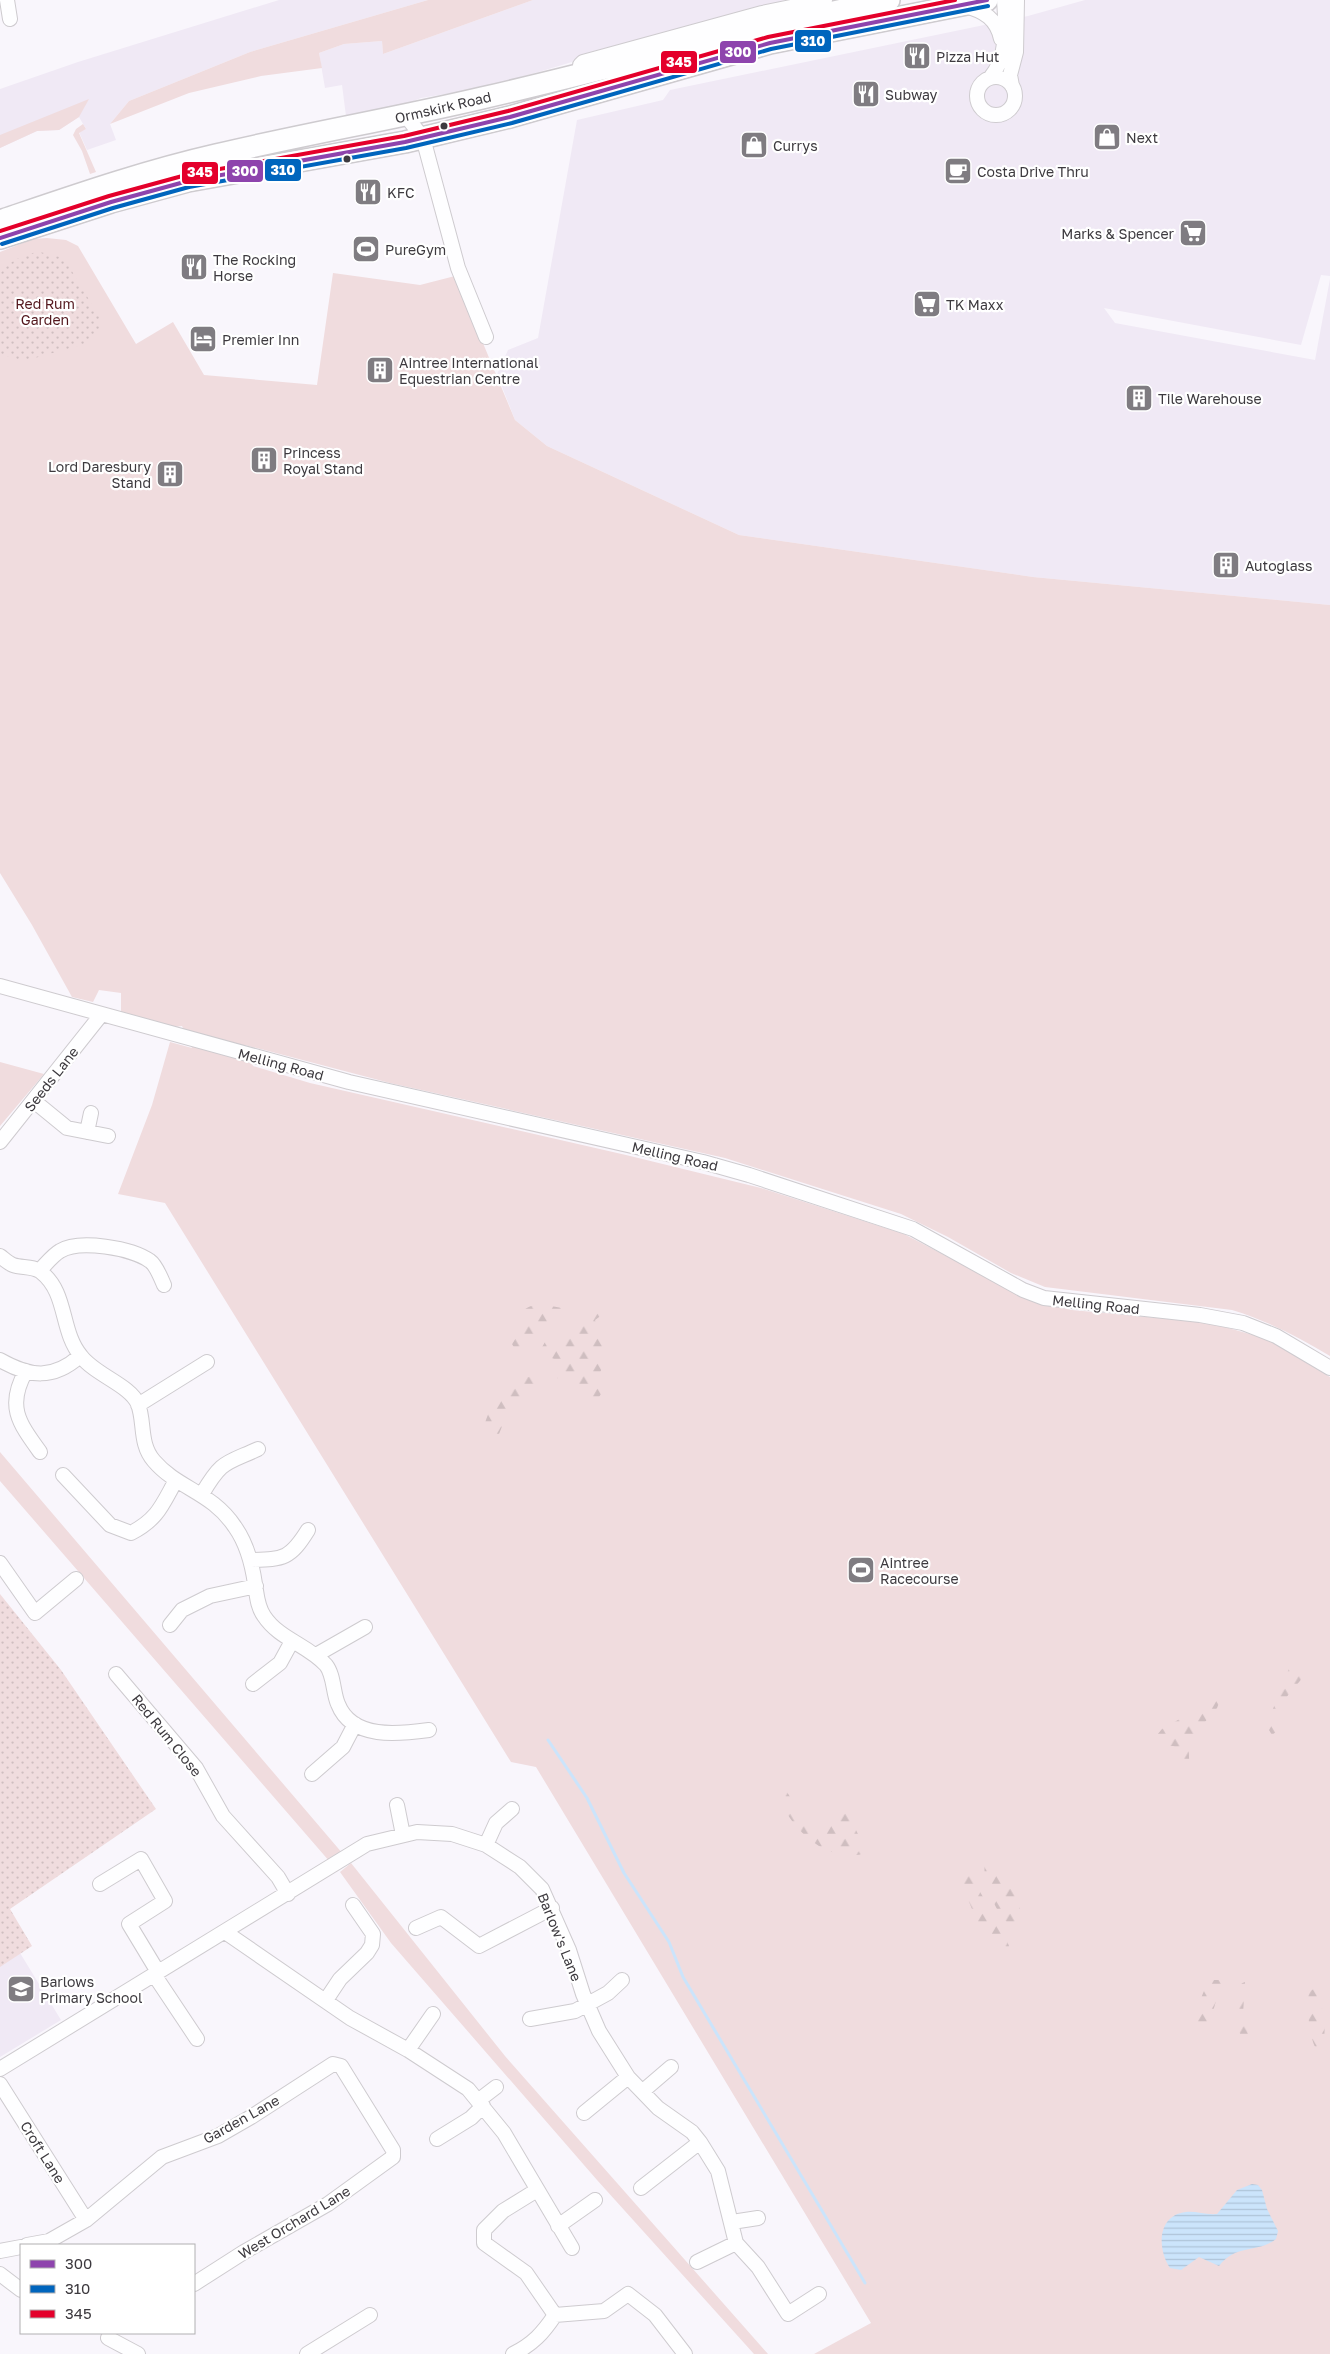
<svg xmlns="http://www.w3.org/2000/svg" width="1330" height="2354" font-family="'Golos Text',sans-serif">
<defs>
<pattern id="forest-firs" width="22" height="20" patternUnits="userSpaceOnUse" patternTransform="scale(1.25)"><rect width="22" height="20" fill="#f0dcde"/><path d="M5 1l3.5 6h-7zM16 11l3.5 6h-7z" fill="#cfbec0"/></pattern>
<pattern id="garden-dots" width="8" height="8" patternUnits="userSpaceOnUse" patternTransform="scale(1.25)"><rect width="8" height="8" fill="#f0dcde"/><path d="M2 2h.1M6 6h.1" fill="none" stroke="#cfbec0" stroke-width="1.8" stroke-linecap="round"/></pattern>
<pattern id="water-rules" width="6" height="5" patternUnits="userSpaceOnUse" patternTransform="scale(1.25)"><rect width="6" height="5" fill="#cbe4fb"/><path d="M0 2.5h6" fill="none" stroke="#afc4d8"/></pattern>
</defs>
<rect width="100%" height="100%" fill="#f9f6fc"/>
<path fill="#f0e9f5" d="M279 0H428L250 52 129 101 110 124 116 140 87 150 79 132 86 129 79 117 59 130 37 131 0 148V89L78 62Z
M533 0H786L583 54 572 62 542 71 481 88 421 98 404 105 346 116 342 85 325 88 319 53 344 44 382 41 383 54Z
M1085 0H1330V276L1321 275 1301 345 1104 308 1115 323 1315 360 1330 279V605L1033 577 739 535 547 446 515 420 497 374 508 350 538 338 577 120 663 100 670 90 1028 16Z
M17 1948 61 2020 0 2057V1958Z"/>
<path fill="#f0dcde" d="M428 0H533L383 54 382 41 344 44 319 53 322 68 261 76 189 93 110 124 129 101 250 52Z
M89 99 79 117 59 130 37 131 0 148V135Z
M83 124 86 129 79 133 96 172 90 174 82 151 73 135 76 129Z
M47 238 66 240 78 246 136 344 173 322 204 375 317 385 333 273 420 285 455 276 515 420 547 446 739 535 1033 577 1330 605V1356C1298 1337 1268 1321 1232 1310L1045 1287 1011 1273 948 1237 901 1214 725 1158 390 1083 245 1045 253 1066 310 1083 626 1155 761 1188 904 1234 1036 1303 1072 1310 1200 1322 1225 1327 1267 1339 1330 1377V2354H814L871 2323 536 1767 511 1762 165 1203 118 1194 152 1105 170 1042 192 1048 182 1026 175 1027 121 1012V993L99 990 93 1002 72 997 32 925 0 873V252L33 239Z
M0 1062 44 1074 0 1126Z
M0 1452 343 1854 330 1862 0 1481Z
M351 1863 505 2056 768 2354H754L597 2180 391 1943 340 1872Z"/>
<path fill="url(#forest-firs)" d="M540 1304 562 1308 566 1311 565 1315 545 1332 516 1351 512 1344C515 1339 518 1335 519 1329 522 1312 519 1308 540 1304Z
M601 1307 606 1312 595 1320 606 1350 605 1360 598 1378 601 1394 597 1400 591 1402 585 1399 575 1385 557 1378 558 1365 554 1359 543 1354 541 1349 545 1342 566 1334 573 1328 584 1315Z
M534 1376 538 1378 537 1382 511 1404 499 1434 491 1437 484 1427C486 1418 489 1412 493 1404 503 1385 513 1379 534 1376Z
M1297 1663 1306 1668 1307 1672C1294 1690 1271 1708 1276 1732L1272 1735 1269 1730V1719L1290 1666Z
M1213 1698H1217L1219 1703 1217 1708C1208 1720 1192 1733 1189 1748 1188 1756 1191 1762 1187 1771H1184L1177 1748 1173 1746 1160 1747 1156 1744 1157 1735 1162 1729 1185 1716 1206 1700Z
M783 1788C796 1799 795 1821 815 1827L827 1821 839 1808H844L847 1811 866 1851C861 1856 855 1855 848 1855 815 1854 788 1822 776 1793Z
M988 1864C1004 1873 1031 1912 1017 1928 1000 1926 981 1880 985 1865Z
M970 1874 1005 1936 1009 1946 1007 1954 1003 1956C983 1939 972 1909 962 1885L965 1877Z
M1211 1980H1219L1224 1985C1213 1997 1213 2029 1200 2036L1196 2032C1193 2020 1202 1989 1211 1980Z
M1245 1982 1243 2014 1250 2042 1246 2046C1237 2036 1227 1987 1245 1982Z
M1315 1988 1325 2017 1324 2047 1318 2051C1309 2042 1306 2005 1309 1992Z"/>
<path fill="url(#garden-dots)" d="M40 252 64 258 100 318C102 330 96 339 85 344L24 361 0 354V274C9 261 25 253 40 252Z
M0 1594 61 1670 156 1809 10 1909 32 1946 0 1967Z"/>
<path fill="url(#water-rules)" d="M1252 2184 1258 2185 1262 2190 1267 2209 1278 2231 1276 2239C1257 2254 1237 2243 1219 2266L1199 2257 1181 2270 1170 2268C1157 2249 1157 2215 1186 2212 1196 2211 1206 2215 1217 2214L1237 2190Z"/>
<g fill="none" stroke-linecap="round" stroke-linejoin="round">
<path stroke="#cbe4fb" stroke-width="3" d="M548 1740 587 1798 624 1873 669 1942 683 1977 865 2283"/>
<g stroke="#cecbcf" stroke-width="16">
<path id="minor" d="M7 0 10 19
M965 6C984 11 997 19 1001 39
M581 75 580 65 583 62 762 13 825 0
M977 96a19 19 0 1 1 38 0a19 19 0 1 1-38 0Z
M990 78C1008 57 1006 26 1004 0
M1012 86 1010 75 1016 52 1017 0
M406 116 423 138 458 268 486 337
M0 986 349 1082 703 1162 749 1175 913 1229 1023 1290 1044 1298 1200 1315 1243 1323 1276 1336 1330 1368
M34 1101 67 1128 108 1136
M87 1132 91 1113
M0 1142 101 1015
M0 1256C4 1259 8 1263 13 1265 21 1268 34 1266 41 1272 68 1293 60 1331 81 1356 95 1375 130 1385 138 1404 145 1422 139 1444 154 1461 178 1489 212 1492 235 1527 247 1544 252 1563 255 1584 257 1595 257 1606 264 1616 279 1639 308 1645 326 1665 334 1675 333 1693 338 1704 352 1740 399 1734 429 1730
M40 1270C46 1264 53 1255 60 1251 79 1239 132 1248 150 1261 156 1265 161 1278 164 1285
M0 1360C30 1377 53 1380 80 1356
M26 1371C6 1406 19 1423 40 1452
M138 1405 207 1362
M63 1475 110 1525 131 1533C158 1519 162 1505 176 1480
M202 1494C222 1460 225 1464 258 1449
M251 1560C284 1559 290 1559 308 1530
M0 1563 35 1613 76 1579
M170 1625 182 1610 210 1596 256 1586
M316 1655 365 1627
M116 1674 196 1768 223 1816 278 1877 288 1894
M253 1684 280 1663 292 1641
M312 1774 343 1747 355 1724
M397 1805 403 1835
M486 1845 496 1823 512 1809
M100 1884 141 1859 165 1901 129 1924 158 1972
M416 1928 441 1917 479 1946 552 1908
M225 1932 350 2018 408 2050 468 2089 504 2133 572 2248
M155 1976 197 2039
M326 2000 340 1979 367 1953 372 1945 373 1934 353 1905
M530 2019 575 2011 608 1993 622 1980
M408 2050 433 2014
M0 2069 367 1844 417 1832 452 1834 486 1845 520 1867 542 1889 569 1950 583 1994 599 2031 628 2077 658 2108 692 2132 700 2142 718 2171 736 2243 758 2267 788 2314 819 2294
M0 2084 86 2220
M643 2091 671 2067
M479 2100 496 2087
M584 2113 628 2077
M437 2139 471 2118 483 2106
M641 2188 700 2142
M537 2190 503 2211 484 2230V2243L526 2273 555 2315 604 2311 628 2294 655 2315 685 2354
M732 2222 758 2218
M558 2226 595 2200
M27 2245 49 2241 86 2220 162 2157 218 2136 251 2117 333 2064 341 2066 393 2150V2157L328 2204 244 2252 194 2284
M0 2251 21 2247
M697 2262 736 2243
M0 2274 21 2290
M108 2338 138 2354
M307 2354 370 2315
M513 2354C533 2344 543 2333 555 2315"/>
</g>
<g stroke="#cecbcf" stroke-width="24">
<path id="highway" d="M0 221C71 197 142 172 216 155 304 134 393 119 482 98 618 67 752 28 889 0
M0 238 111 202 188 181 405 142 510 117 770 43 987 0"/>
</g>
<use href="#minor" stroke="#fefeff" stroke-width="14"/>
<use href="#highway" stroke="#fefeff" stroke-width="21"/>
<g stroke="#fff" stroke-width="8">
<path id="bus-1" d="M0 238 111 202 188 181 405 142 510 117 770 43 987 0"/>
</g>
<g stroke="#fff" stroke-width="8">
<path id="bus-2" d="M2 244 113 208 189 187 406 148 512 123 771 49 988 6"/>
</g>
<g stroke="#fff" stroke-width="8">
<path id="bus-3" d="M0 231 109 196 186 175 404 136 508 111 768 37 955 0"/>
</g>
<use href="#bus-1" stroke="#8e44ad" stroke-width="4"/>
<use href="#bus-2" stroke="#0065bd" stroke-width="4"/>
<use href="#bus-3" stroke="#e4002b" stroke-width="4"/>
</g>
<defs>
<g id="restaurant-square" transform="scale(1.4375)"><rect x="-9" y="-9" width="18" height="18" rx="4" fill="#7f7c81" stroke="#fff"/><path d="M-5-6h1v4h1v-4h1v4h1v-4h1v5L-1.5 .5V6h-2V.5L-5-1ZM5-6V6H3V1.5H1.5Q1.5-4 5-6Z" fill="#fff"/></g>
<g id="shop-square" transform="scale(1.4375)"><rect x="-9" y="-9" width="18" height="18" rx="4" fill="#7f7c81" stroke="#fff"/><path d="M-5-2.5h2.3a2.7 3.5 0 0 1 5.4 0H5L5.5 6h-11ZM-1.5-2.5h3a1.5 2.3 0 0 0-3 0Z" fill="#fff"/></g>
<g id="cafe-square" transform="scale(1.4375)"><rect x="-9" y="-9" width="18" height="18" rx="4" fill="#7f7c81" stroke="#fff"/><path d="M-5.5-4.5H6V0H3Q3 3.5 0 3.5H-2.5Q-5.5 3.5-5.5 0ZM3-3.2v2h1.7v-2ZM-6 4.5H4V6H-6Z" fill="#fff"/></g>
<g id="supermarket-square" transform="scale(1.4375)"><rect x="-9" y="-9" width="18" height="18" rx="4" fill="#7f7c81" stroke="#fff"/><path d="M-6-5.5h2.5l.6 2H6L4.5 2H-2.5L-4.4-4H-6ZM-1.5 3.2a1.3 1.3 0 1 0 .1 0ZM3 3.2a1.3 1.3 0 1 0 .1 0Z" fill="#fff"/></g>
<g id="stadium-square" transform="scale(1.4375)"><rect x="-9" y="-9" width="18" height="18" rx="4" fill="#7f7c81" stroke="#fff"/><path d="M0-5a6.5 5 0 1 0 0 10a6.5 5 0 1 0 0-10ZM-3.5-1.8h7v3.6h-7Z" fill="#fff"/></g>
<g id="hotel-square" transform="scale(1.4375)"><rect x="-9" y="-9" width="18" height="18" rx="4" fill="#7f7c81" stroke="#fff"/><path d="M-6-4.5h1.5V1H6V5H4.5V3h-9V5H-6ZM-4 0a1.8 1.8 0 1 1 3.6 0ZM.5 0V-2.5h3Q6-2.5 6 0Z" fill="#fff"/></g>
<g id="building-square" transform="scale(1.4375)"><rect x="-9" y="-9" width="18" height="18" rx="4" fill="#7f7c81" stroke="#fff"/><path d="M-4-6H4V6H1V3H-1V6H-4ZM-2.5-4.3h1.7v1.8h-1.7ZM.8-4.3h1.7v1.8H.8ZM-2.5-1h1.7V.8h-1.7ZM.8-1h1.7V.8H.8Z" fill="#fff"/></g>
<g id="school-square" transform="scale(1.4375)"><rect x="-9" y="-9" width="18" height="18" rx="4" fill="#7f7c81" stroke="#fff"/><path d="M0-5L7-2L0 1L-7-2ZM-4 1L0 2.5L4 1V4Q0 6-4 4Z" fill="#fff"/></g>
</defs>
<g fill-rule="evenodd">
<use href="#restaurant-square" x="917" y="56"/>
<use href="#restaurant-square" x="866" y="94"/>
<use href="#shop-square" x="1107" y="137"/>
<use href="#shop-square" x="754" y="145"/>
<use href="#cafe-square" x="958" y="171"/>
<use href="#restaurant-square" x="368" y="192"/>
<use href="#supermarket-square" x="1193" y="233"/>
<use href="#stadium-square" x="366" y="249"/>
<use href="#restaurant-square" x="194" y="267"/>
<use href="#supermarket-square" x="927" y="304"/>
<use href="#hotel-square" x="203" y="339"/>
<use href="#building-square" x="380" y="370"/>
<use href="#building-square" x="1139" y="398"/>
<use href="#building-square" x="264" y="460"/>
<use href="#building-square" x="170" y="474"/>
<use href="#building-square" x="1226" y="565"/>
<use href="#stadium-square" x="861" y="1570"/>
<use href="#school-square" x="21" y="1989"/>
</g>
<g fill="#3d3a3f" stroke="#fff" stroke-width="2">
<circle cx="444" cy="126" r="4.5"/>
<circle cx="347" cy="159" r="4.5"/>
</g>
<g text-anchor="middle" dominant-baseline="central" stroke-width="4.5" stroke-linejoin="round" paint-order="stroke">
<g font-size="14" fill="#3d3a3f" stroke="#fff" text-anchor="start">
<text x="936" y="56">Pizza Hut</text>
<text x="885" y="94">Subway</text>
<text x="1126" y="137">Next</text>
<text x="773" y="145">Currys</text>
<text x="977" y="171">Costa Drive Thru</text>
<text x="387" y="192">KFC</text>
<text x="1174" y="233" text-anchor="end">Marks &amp; Spencer</text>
<text x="385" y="249">PureGym</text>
<text x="213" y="259">The Rocking<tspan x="213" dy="16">Horse</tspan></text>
<text x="946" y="304">TK Maxx</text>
<text x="222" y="339">Premier Inn</text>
<text x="399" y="362">Aintree International<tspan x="399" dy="16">Equestrian Centre</tspan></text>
<text x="1158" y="398">Tile Warehouse</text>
<text x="283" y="452">Princess<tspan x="283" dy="16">Royal Stand</tspan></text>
<text x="151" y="466" text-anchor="end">Lord Daresbury<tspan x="151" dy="16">Stand</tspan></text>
<text x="1245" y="565">Autoglass</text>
<text x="880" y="1562">Aintree<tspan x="880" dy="16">Racecourse</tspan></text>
<text x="40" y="1981">Barlows<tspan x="40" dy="16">Primary School</tspan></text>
</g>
<g font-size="14" fill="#3d3a3f" stroke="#fff">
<text transform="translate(443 107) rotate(-13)">Ormskirk Road</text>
<text transform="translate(281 1064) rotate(15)">Melling Road</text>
<text transform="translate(51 1079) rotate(-52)">Seeds Lane</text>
<text transform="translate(675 1156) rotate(13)">Melling Road</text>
<text transform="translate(1096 1304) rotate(6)">Melling Road</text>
<text transform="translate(167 1735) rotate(51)">Red Rum Close</text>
<text transform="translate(560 1937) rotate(68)">Barlow's Lane</text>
<text transform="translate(241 2119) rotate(-29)">Garden Lane</text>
<text transform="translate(43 2152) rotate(58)">Croft Lane</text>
<text transform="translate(294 2222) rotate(-31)">West Orchard Lane</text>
</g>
<g font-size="14" fill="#53171d" stroke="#fff">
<text x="45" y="303">Red Rum<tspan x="45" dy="16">Garden</tspan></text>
</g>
</g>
<g stroke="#fff" stroke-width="2">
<rect x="794" y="29" width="38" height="24" rx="5" fill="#0065bd"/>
<rect x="719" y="40" width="38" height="24" rx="5" fill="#8e44ad"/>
<rect x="660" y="50" width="38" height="24" rx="5" fill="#e4002b"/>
<rect x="264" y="158" width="38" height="24" rx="5" fill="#0065bd"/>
<rect x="226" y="159" width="38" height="24" rx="5" fill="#8e44ad"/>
<rect x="181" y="161" width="38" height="24" rx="5" fill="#e4002b"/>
</g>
<g font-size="14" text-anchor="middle" font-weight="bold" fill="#fff">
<text x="813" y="46">310</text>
<text x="738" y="57">300</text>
<text x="679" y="67">345</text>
<text x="283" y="175">310</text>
<text x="245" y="176">300</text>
<text x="200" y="177">345</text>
</g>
<rect x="20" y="2244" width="175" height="90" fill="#ffffff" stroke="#b1b0b2"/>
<rect x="30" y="2260" width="25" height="8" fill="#8e44ad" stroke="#b1b0b2"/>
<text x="65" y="2269" font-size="15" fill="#3d3a3f">300</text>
<rect x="30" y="2285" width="25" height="8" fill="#0065bd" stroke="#b1b0b2"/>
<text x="65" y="2294" font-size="15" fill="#3d3a3f">310</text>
<rect x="30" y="2310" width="25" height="8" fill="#e4002b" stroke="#b1b0b2"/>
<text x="65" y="2319" font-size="15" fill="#3d3a3f">345</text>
</svg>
